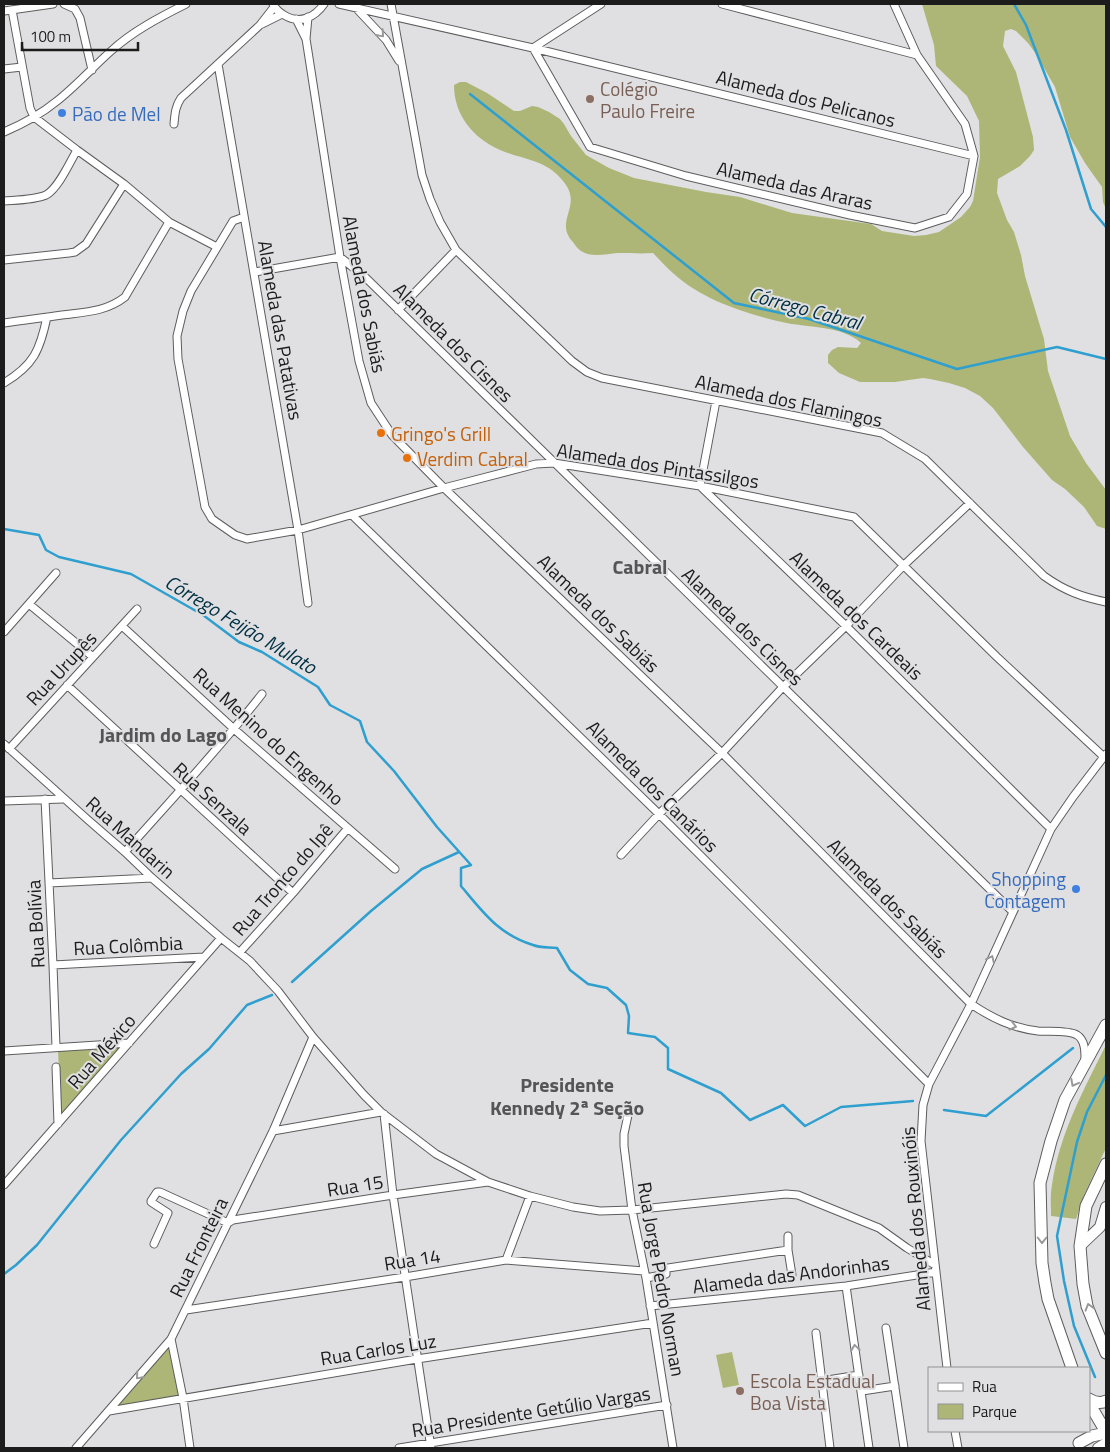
<svg xmlns="http://www.w3.org/2000/svg" width="1110" height="1452" font-family="'Titillium Web',sans-serif">
<rect width="100%" height="100%" fill="#e0e0e2"/>
<path fill="#adb677" d="M922 4H1106V209L1103 202 1102 187 1085 163 1070 137 1055 87 1036 54 1028 43 1016 31 1011 29 1005 31 1003 46 1016 72 1033 137 1034 150 1030 156 1020 166 998 179 997 193 1007 220 1014 232 1021 255 1025 276 1044 339 1048 371 1070 436 1086 463 1106 490V529L1097 526 1084 507 1065 489 1052 480 1023 447 993 408 980 396 965 388 949 383 930 379 923 378 895 382H860L839 373 828 363V355L832 350 838 347 857 348 861 343C842 325 806 328 782 322 744 313 703 300 674 274 667 268 660 260 653 253 641 254 630 253 618 253 606 254 592 258 581 251 578 249 575 245 573 242 554 222 581 207 566 185 548 159 526 161 500 150 473 138 454 115 454 85L460 82H466L487 93 514 111H520L532 106 538 107 549 112 560 119 564 124 571 136 586 155 609 168 634 178 706 192 740 197 792 213 871 224 882 231 914 236 926 235 939 232 961 217 970 207 973 201 980 157 979 121 967 96 936 66 934 45Z
M1106 1045V1148L1084 1195 1076 1219 1051 1216C1051 1206 1050 1195 1052 1185 1059 1135 1084 1089 1106 1045Z
M121 1048 61 1114 58 1051Z
M171 1339 183 1398 109 1411Z
M732 1352 739 1385 723 1388 716 1355Z"/>
<g fill="none" stroke-linecap="round" stroke-linejoin="round">
<path stroke="#2e9fcf" stroke-width="2.5" d="M1014 4 1026 25 1066 130 1091 209 1106 227
M470 94 734 303 809 319 957 369 1057 347 1106 359
M4 529 39 535 46 550 59 557 131 574 203 615 239 642 262 652 318 687 330 705 360 721 367 742 394 771 437 827 471 865 461 868V886C483 912 498 934 533 945 540 948 549 947 557 948L570 970 588 984 607 988 626 1005 629 1016 628 1033 655 1037 668 1048V1069L721 1093 750 1120 783 1105 805 1126 841 1107 913 1101
M292 982 371 911 422 869 459 852
M944 1110 986 1116 1073 1048
M4 1274 16 1265 37 1245 121 1140 181 1074 209 1049 247 1005 272 995
M1095 1377 1074 1326 1064 1281 1057 1236 1077 1142 1087 1112 1106 1075"/>
<g stroke="#5d5d5f" stroke-width="9">
<path id="street" d="M64 4 75 9 80 18 92 70
M273 4C276 10 279 12 284 15 300 25 315 17 324 4
M339 4 533 48 974 156
M391 4 422 175 430 199 440 222 456 250 572 361 587 372 602 378 882 433 925 459 1044 576C1065 591 1082 597 1106 602
M601 4 533 48 590 147 686 176 850 215 915 228 949 217 967 194 974 156 965 124 917 55 894 4
M722 4 917 55
M356 8 386 40 399 61
M12 10 30 108 34 117 77 150 124 184 169 222 217 247
M4 11 53 4
M296 19 306 39 307 45 340 257 359 361 371 403 392 435 444 488 722 753 971 1004C992 1018 1012 1028 1038 1031 1049 1032 1068 1030 1077 1035 1085 1040 1085 1051 1085 1059
M262 24 282 14
M306 39 308 17
M218 64 298 530 308 603
M4 69 22 67
M174 124C175 114 175 107 181 98L260 25 274 7
M4 132C23 124 41 114 57 101 76 86 93 67 111 51 133 31 160 17 186 4
M4 201C17 200 34 200 46 195 58 189 70 162 77 150
M244 217 233 221 191 291 183 311 177 336 178 359 205 507 212 519 235 535 247 539 298 530 444 488 536 464 554 463 700 486 854 517 997 657 1104 757
M4 260 69 253 75 252 86 244 124 184
M255 272 340 257 366 278 1013 912
M398 310 456 250
M4 323C23 320 43 318 62 315 84 312 106 312 125 297L169 222
M4 383C34 365 40 350 47 317
M716 401 700 486 846 626 1051 829
M352 515 659 814 929 1084
M29 604 93 657
M122 626 234 729 395 869
M4 632 56 573
M67 685 293 893
M4 744 87 819 125 852 152 878 221 938 250 961 278 991 313 1037 364 1095 381 1112 436 1154 488 1182 530 1196 573 1207 600 1211 632 1210 786 1194 798 1195 879 1228 907 1248 935 1265
M9 749 137 609
M45 799 53 965 56 1047
M4 801 63 799
M125 852C171 800 219 749 262 694
M621 855 659 814 722 753 782 688 846 626 903 566 970 503
M49 883 152 878
M240 952 293 893 348 828
M53 965 204 957
M4 1051 129 1043
M56 1067 58 1124
M384 1114 393 1195 431 1448
M628 1115 624 1134V1146L632 1210 646 1278 673 1448
M273 1131 381 1112
M4 1185 221 938
M788 1236V1250L792 1275
M154 1244 168 1213 151 1202V1201L157 1192H160L228 1223 233 1220 393 1195 488 1182
M506 1260 530 1196
M646 1278 666 1274V1269L668 1268 788 1250
M846 1286 869 1448
M650 1306 846 1286 936 1272
M186 1310 405 1277 506 1260 644 1271
M886 1328 904 1448
M816 1333 830 1448
M171 1339 183 1398 190 1448
M947 1368 921 1141 923 1105 929 1084 971 1004 1051 829 1073 797 1106 754
M821 1381 859 1375
M862 1391 895 1386
M109 1411 417 1359 653 1323
M955 1431 958 1448
M76 1448 171 1339 273 1131 313 1037
M399 1448 667 1405"/>
</g>
<g stroke="#5d5d5f" stroke-width="12">
<path id="secondary" d="M1080 1246 1100 1227 1106 1207
M1098 1448 1106 1443"/>
</g>
<g stroke="#5d5d5f" stroke-width="13">
<path id="primary" d="M1106 1164 1086 1206 1080 1246 1083 1284 1087 1306 1106 1353
M1072 1368 1048 1299 1045 1283 1042 1263 1040 1183 1051 1141 1065 1100 1106 1025
M1089 1399C1094 1402 1100 1404 1106 1401
M1089 1403 1106 1432
M1079 1443 1092 1436 1106 1433"/>
</g>
<use href="#street" stroke="#fff" stroke-width="7"/>
<use href="#secondary" stroke="#fff" stroke-width="10"/>
<use href="#primary" stroke="#fff" stroke-width="11"/>
</g>
<defs><path id="oneway-chevron" d="M-2-3.5L2.5 0L-2 3.5" fill="none" stroke-width="1.6" stroke-linecap="round" stroke-linejoin="round" transform="scale(1.25)"/></defs>
<g stroke="#999">
<use href="#oneway-chevron" transform="translate(381 34) rotate(49)"/>
<use href="#oneway-chevron" transform="translate(991 959) rotate(-65)"/>
<use href="#oneway-chevron" transform="translate(1013 1026) rotate(14)"/>
<use href="#oneway-chevron" transform="translate(1074 1083) rotate(118)"/>
<use href="#oneway-chevron" transform="translate(1042 1240) rotate(90)"/>
<use href="#oneway-chevron" transform="translate(1089 1307) rotate(-107)"/>
<use href="#oneway-chevron" transform="translate(855 1348) rotate(-98)"/>
<use href="#oneway-chevron" transform="translate(139 1376) rotate(131)"/>
</g>
<g fill="#8d6e63" stroke="#e0e0e2" stroke-width="2">
<circle cx="590" cy="99" r="5"/>
<circle cx="740" cy="1391" r="5"/>
</g>
<g fill="#3f7fe0" stroke="#e0e0e2" stroke-width="2">
<circle cx="62" cy="113" r="5"/>
<circle cx="1076" cy="889" r="5"/>
</g>
<g fill="#e8710a" stroke="#e0e0e2" stroke-width="2">
<circle cx="381" cy="433" r="5"/>
<circle cx="407" cy="458" r="5"/>
</g>
<g text-anchor="middle" dominant-baseline="central" stroke-width="4" stroke-linejoin="round" paint-order="stroke">
<g font-size="19" fill="#785e54" stroke="#e0e0e2" text-anchor="start">
<text x="600" y="88">Colégio<tspan x="600" dy="22">Paulo Freire</tspan></text>
<text x="750" y="1380">Escola Estadual<tspan x="750" dy="22">Boa Vista</tspan></text>
</g>
<g font-size="19" fill="#1c1c1d" stroke="#e0e0e2">
<text transform="translate(806 98) rotate(14)">Alameda dos Pelicanos</text>
<text transform="translate(795 185) rotate(13)">Alameda das Araras</text>
<text transform="translate(365 294) rotate(79)">Alameda dos Sabiás</text>
<text transform="translate(281 330) rotate(80)">Alameda das Patativas</text>
<text transform="translate(454 342) rotate(45)">Alameda dos Cisnes</text>
<text transform="translate(789 400) rotate(12)">Alameda dos Flamingos</text>
<text transform="translate(658 465) rotate(9)">Alameda dos Pintassilgos</text>
<text transform="translate(599 613) rotate(44)">Alameda dos Sabiás</text>
<text transform="translate(857 615) rotate(44)">Alameda dos Cardeais</text>
<text transform="translate(743 626) rotate(44)">Alameda dos Cisnes</text>
<text transform="translate(61 668) rotate(-47)">Rua Urupês</text>
<text transform="translate(269 736) rotate(42)">Rua Menino do Engenho</text>
<text transform="translate(653 786) rotate(45)">Alameda dos Canários</text>
<text transform="translate(213 798) rotate(42)">Rua Senzala</text>
<text transform="translate(131 837) rotate(42)">Rua Mandarin</text>
<text transform="translate(282 879) rotate(-49)">Rua Tronco do Ipê</text>
<text transform="translate(888 898) rotate(45)">Alameda dos Sabiás</text>
<text transform="translate(35 924) rotate(-93)">Rua Bolívia</text>
<text transform="translate(128 945) rotate(-3)">Rua Colômbia</text>
<text transform="translate(101 1051) rotate(-49)">Rua México</text>
<text transform="translate(355 1185) rotate(-9)">Rua 15</text>
<text transform="translate(915 1219) rotate(-95)">Alameda dos Rouxinóis</text>
<text transform="translate(198 1247) rotate(-64)">Rua Fronteira</text>
<text transform="translate(412 1259) rotate(-9)">Rua 14</text>
<text transform="translate(791 1274) rotate(-7)">Alameda das Andorinhas</text>
<text transform="translate(662 1279) rotate(80)">Rua Jorge Pedro Norman</text>
<text transform="translate(378 1349) rotate(-9)">Rua Carlos Luz</text>
<text transform="translate(531 1411) rotate(-9)">Rua Presidente Getúlio Vargas</text>
</g>
<g font-size="19" fill="#366cbe" stroke="#e0e0e2" text-anchor="start">
<text x="72" y="113">Pão de Mel</text>
<text x="1066" y="878" text-anchor="end">Shopping<tspan x="1066" dy="22">Contagem</tspan></text>
</g>
<g font-size="19" fill="#c56008" stroke="#e0e0e2" text-anchor="start">
<text x="391" y="433">Gringo's Grill</text>
<text x="417" y="458">Verdim Cabral</text>
</g>
<g font-size="20" font-style="italic" fill="#003044" stroke="#e0e0e2">
<text transform="translate(805 308) rotate(15)">Córrego Cabral</text>
<text transform="translate(241 624) rotate(31)">Córrego Feijão Mulato</text>
</g>
<g font-size="20" font-weight="bold" fill="#555557" stroke="#e0e0e2">
<text x="640" y="566">Cabral</text>
<text x="163" y="734">Jardim do Lago</text>
<text x="567" y="1084">Presidente<tspan x="567" dy="23">Kennedy 2ª Seção</tspan></text>
</g>
</g>
<rect width="1110" height="1452" fill="none" stroke="#1c1c1d" stroke-width="10"/>
<rect x="928" y="1367" width="162" height="65" fill="#e0e0e2" stroke="#929293"/>
<rect x="938" y="1383" width="25" height="8" fill="#ffffff" stroke="#929293"/>
<text x="972" y="1392" font-size="15" fill="#1c1c1d">Rua</text>
<rect x="938" y="1404" width="25" height="15" fill="#adb677" stroke="#929293"/>
<text x="972" y="1417" font-size="15" fill="#1c1c1d">Parque</text>
<path d="M22 42v8h116v-8" fill="none" stroke="#1c1c1d" stroke-width="2.5"/>
<text x="30" y="42" font-size="15" fill="#1c1c1d" stroke="#e0e0e2" stroke-width="4" paint-order="stroke">100 m</text>
</svg>
